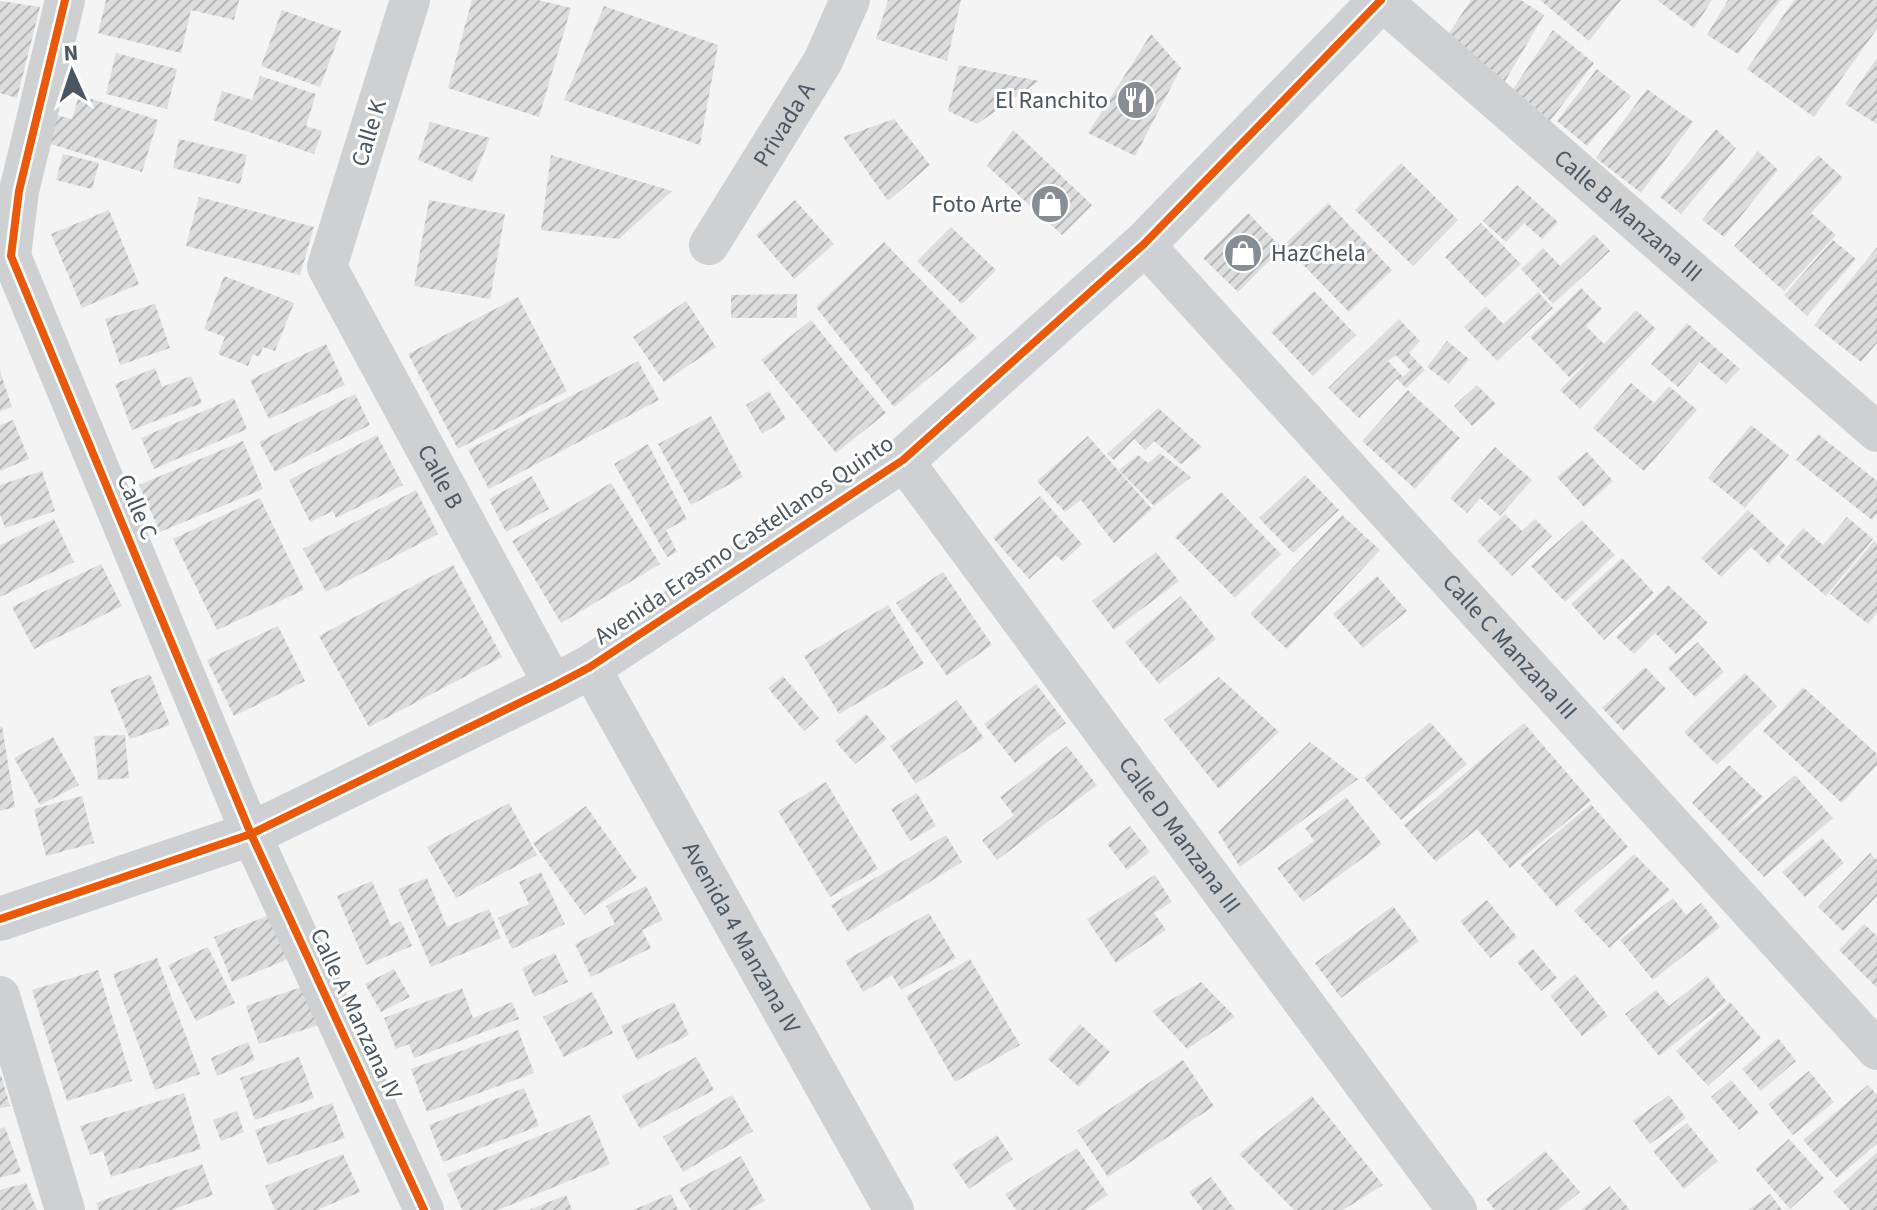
<svg xmlns="http://www.w3.org/2000/svg" width="1877" height="1210" font-family="'Source Sans 3',sans-serif">
<defs>
<pattern id="building-hatch" width="6" height="6" patternUnits="userSpaceOnUse" patternTransform="scale(2)"><rect width="6" height="6" fill="#ddddde"/><path d="M-1 1l2-2M0 6l6-6M5 7l2-2" fill="none" stroke="#b5b6b7"/></pattern>
</defs>
<rect width="100%" height="100%" fill="#f4f4f4"/>
<path fill="url(#building-hatch)" fill-rule="evenodd" d="M106 0H239L234 20 191 10 181 53 98 33Z
M472 0H538L571 8 539 117 448 88Z
M888 0H961L947 61 876 39Z
M1471 0H1521L1544 15 1504 83 1449 33Z
M1540 0H1621L1589 41Z
M1657 0H1712L1694 28Z
M1728 0H1781L1738 54 1707 35Z
M1794 0H1877V29L1814 117 1747 69Z
M0 1 40 7 17 98 0 93Z
M604 6 718 45 700 145 564 100Z
M282 10 341 31 320 87 261 66Z
M1553 30 1594 63 1550 121 1513 89Z
M1151 34 1181 68 1135 156 1088 133Z
M116 53 177 69 167 109 106 94Z
M1877 58V124L1845 104Z
M959 65 1039 81 977 124 948 111Z
M1597 69 1631 96 1587 146 1557 121Z
M260 76 316 94 306 126 322 131 314 154 213 120 222 91 252 100Z
M1647 89 1693 122 1641 193 1596 158Z
M79 95 158 120 142 172 44 142 53 114 72 119Z
M894 119 930 165 888 201 843 137Z
M430 122 490 138 472 182 418 160Z
M1716 129 1736 148 1681 214 1660 197Z
M1013 130 1092 205 1062 235 987 166Z
M179 139 247 155 240 184 173 168Z
M1758 151 1778 170 1724 237 1702 220Z
M63 154 99 163 92 189 56 180Z
M551 155 672 191 619 239 541 230Z
M1818 155 1843 178 1811 213 1836 235 1784 291 1734 246Z
M1401 163 1458 220 1413 266 1355 210Z
M1517 185 1558 222 1542 239 1524 223 1506 242 1483 221Z
M199 197 314 227 300 275 186 246Z
M429 200 505 214 490 299 414 286Z
M795 200 834 244 794 279 756 235Z
M1328 203 1392 270 1349 312 1284 245Z
M109 210 139 284 82 308 51 234Z
M1248 213 1282 248 1238 292 1203 258Z
M1481 223 1521 264 1485 298 1445 257Z
M951 227 996 270 962 304 917 261Z
M1594 234 1610 251 1553 304 1521 269 1543 248 1560 266Z
M1833 240 1856 259 1807 316 1784 295Z
M884 242 977 338 894 407 816 307Z
M1877 247V343L1861 362 1814 325Z
M224 276 294 303 275 351 263 347 259 357 253 354 248 366 218 354 225 337 204 329Z
M1581 288 1602 309 1586 326 1604 344 1636 310 1656 329 1580 409 1560 390 1592 357 1569 377 1530 337Z
M1314 291 1356 335 1313 376 1271 332Z
M1538 292 1553 308 1497 361 1464 327 1486 306 1503 324Z
M797 294V318H731V295Z
M518 297 567 391 458 449 408 354Z
M686 301 716 347 664 382 633 337Z
M155 304 170 348 120 365 105 319Z
M1399 319 1420 341 1409 353 1425 370 1406 388 1397 379 1359 418 1328 388ZM1396 355 1410 370 1403 377 1388 361Z
M811 320 886 413 836 453 761 360Z
M1687 323 1740 369 1726 384 1700 362 1678 387 1651 364Z
M1447 341 1469 359 1449 384 1427 367Z
M326 344 345 385 269 419 250 380Z
M638 361 659 400 489 489 468 450Z
M155 368 162 387 191 376 202 403 132 430 115 384Z
M0 371 12 407 0 411Z
M1631 383 1654 403 1669 386 1697 410 1644 471 1593 428Z
M1477 385 1496 404 1472 426 1454 406Z
M1408 390 1460 438 1415 489 1362 441Z
M769 391 786 419 762 434 746 405Z
M355 394 370 425 275 472 259 442Z
M234 398 247 429 154 469 141 438Z
M1158 408 1202 447 1181 464 1154 441 1145 450 1134 439 1114 460 1107 454Z
M711 416 743 477 691 505 658 444Z
M13 420 29 459 0 471V425Z
M1751 425 1789 455 1745 508 1708 478Z
M1818 434 1877 481V514L1872 520 1796 460Z
M377 435 403 485 336 518 333 511 310 522 289 480Z
M1088 436 1152 509 1114 543 1081 500 1065 512 1037 481Z
M243 441 263 489 160 532 139 485Z
M648 444 687 519 666 530 677 552 667 557 614 464Z
M1495 447 1532 480 1500 516 1480 498 1467 513 1450 498Z
M1587 452 1613 481 1584 507 1557 477Z
M1160 453 1191 477 1154 506 1119 470 1138 455 1148 463Z
M42 471 55 511 5 528 0 514V485Z
M1305 475 1339 510 1293 553 1259 518Z
M532 476 549 509 506 532 489 499Z
M611 483 660 564 561 623 512 541Z
M416 490 438 534 326 592 303 549Z
M1221 492 1281 554 1235 598 1175 537Z
M1040 496 1082 544 1063 562 1056 555 1029 579 993 538Z
M260 498 304 590 217 630 173 539Z
M1748 510 1786 546 1769 564 1751 547 1721 577 1701 558Z
M1505 514 1522 531 1535 519 1552 536 1512 576 1477 541Z
M1342 515 1380 550 1287 649 1250 614Z
M1847 517 1873 539 1826 596 1779 556 1803 528 1823 545Z
M54 519 74 562 0 597V545Z
M1582 520 1615 555 1565 602 1531 566Z
M1874 541 1877 544V613L1868 624 1830 594Z
M1156 552 1179 581 1114 630 1092 601Z
M1622 558 1654 593 1604 640 1571 604Z
M101 564 122 606 34 649 12 607Z
M453 565 502 657 369 727 319 636Z
M943 572 992 645 947 676 896 603Z
M1377 576 1407 611 1363 648 1333 614Z
M1668 585 1708 623 1676 654 1655 633 1634 654 1616 637Z
M1181 596 1216 639 1159 684 1125 642Z
M888 605 924 664 839 714 804 656Z
M278 626 305 681 234 716 207 660Z
M1698 642 1724 672 1695 697 1668 668Z
M1645 667 1666 689 1624 731 1602 708Z
M1745 673 1777 706 1717 765 1684 732Z
M150 674 170 725 130 739 110 690Z
M783 676 819 718 804 731 768 688Z
M1219 677 1279 732 1219 789 1164 720Z
M1036 684 1066 723 1015 763 984 724Z
M1803 687 1877 754V765L1842 803 1763 731Z
M957 700 984 738 916 784 890 746Z
M866 714 887 739 855 764 835 741Z
M1430 722 1467 764 1401 820 1364 778Z
M1524 723 1591 801 1510 868 1477 829 1436 862 1404 825Z
M2 726 15 807 0 811V727Z
M125 735 129 778 98 780 94 736Z
M53 737 79 785 40 805 14 758Z
M1310 742 1358 779 1240 867 1218 832Z
M1067 746 1097 785 997 860 982 840 1014 815 1000 797Z
M1729 765 1763 797 1730 831 1795 775 1833 818 1764 877 1692 803Z
M826 782 878 869 830 897 778 811Z
M917 793 936 826 910 841 891 809Z
M82 796 94 843 46 856 34 809Z
M1346 797 1382 844 1303 902 1277 868 1314 841 1305 828Z
M509 803 537 855 456 898 427 847Z
M1591 804 1628 847 1557 907 1520 864Z
M586 806 637 878 584 915 533 843Z
M1130 826 1150 852 1127 870 1107 844Z
M946 835 962 862 848 932 831 905Z
M1822 838 1844 863 1805 897 1782 872Z
M1870 853 1877 860V896L1843 931 1818 907Z
M1634 854 1670 890 1609 948 1574 911Z
M541 872 565 924 512 949 498 918 529 904 519 882Z
M1155 875 1172 902 1154 913 1166 930 1116 963 1087 919Z
M427 878 447 927 489 909 501 938 431 967 398 889Z
M372 881 391 926 401 921 412 946 366 965 337 896Z
M646 886 663 920 642 930 651 948 591 977 575 944 615 924 606 906Z
M1673 898 1686 915 1701 903 1720 927 1653 980 1620 940Z
M1487 900 1517 937 1490 958 1460 921Z
M1393 906 1419 941 1341 998 1315 963Z
M929 913 956 958 901 990 892 975 863 992 845 961Z
M272 914 291 958 232 982 214 937Z
M1864 924 1877 936V988L1839 950Z
M208 947 235 1003 196 1021 168 965Z
M1533 949 1557 978 1541 991 1517 962Z
M555 953 568 982 534 997 522 968Z
M157 958 200 1074 155 1090 113 974Z
M970 959 1020 1045 955 1082 906 996Z
M394 969 410 997 381 1012 365 984Z
M98 970 132 1081 67 1101 32 990Z
M1575 974 1608 1016 1582 1036 1550 996Z
M1707 976 1727 1002 1659 1056 1625 1014 1656 990 1669 1006Z
M1201 982 1235 1017 1187 1049 1152 1011Z
M307 985 319 1025 259 1044 246 1006Z
M462 988 473 1018 512 1002 519 1019 414 1058 409 1044 396 1049 384 1018Z
M592 992 613 1033 564 1057 543 1017Z
M674 1002 689 1035 637 1060 621 1026Z
M1730 1002 1761 1038 1708 1086 1676 1051Z
M1080 1024 1110 1052 1079 1087 1048 1059Z
M518 1030 534 1073 427 1112 411 1069Z
M1778 1038 1796 1061 1761 1091 1742 1069Z
M248 1042 255 1060 217 1076 211 1058Z
M299 1057 314 1098 255 1120 240 1078Z
M696 1057 714 1090 640 1129 622 1096Z
M1183 1060 1214 1106 1108 1177 1077 1131Z
M1809 1071 1834 1102 1793 1135 1768 1104Z
M0 1075H1L10 1106 0 1108Z
M1731 1080 1759 1113 1739 1130 1711 1097Z
M1868 1085 1877 1095V1144L1837 1178 1803 1140Z
M524 1088 539 1126 443 1162 429 1125Z
M184 1093 201 1149 111 1177 103 1151 90 1155 80 1126Z
M732 1095 753 1131 683 1172 663 1137Z
M1669 1095 1686 1118 1650 1144 1633 1121Z
M1312 1096 1383 1185 1343 1210H1294L1239 1154Z
M332 1103 345 1138 268 1165 255 1130Z
M237 1111 244 1132 221 1141 213 1120Z
M590 1115 610 1164 498 1210H462L447 1174Z
M1687 1123 1718 1161 1684 1189 1653 1151Z
M5 1127 21 1172 0 1178V1129Z
M997 1135 1013 1159 969 1189 952 1164Z
M1789 1139 1824 1178 1790 1209 1755 1169Z
M1077 1148 1108 1195 1085 1210H1016L1005 1194Z
M1545 1151 1580 1192 1558 1210H1495L1486 1199Z
M1877 1152V1210H1850L1833 1192Z
M343 1154 360 1192 317 1210H275L265 1186Z
M741 1156 765 1201 748 1210H691L679 1189Z
M202 1164 213 1195 171 1210H99L96 1203Z
M1211 1177 1235 1210H1203L1189 1192Z
M26 1183 37 1210H0V1190Z
M1610 1186 1630 1210H1581Z
M671 1194 678 1210H633Z
M1770 1194 1782 1210H1748Z
M566 1195 572 1210H529Z"/>
<g fill="none" stroke-linecap="round" stroke-linejoin="round">
<g stroke="#ced0d2" stroke-width="40">
<path d="M65 0 19 191 11 256 251 834 424 1210"/>
<path id="s1" d="M410 0 327 267 554 686"/>
<path id="s2" d="M1381 0 1877 432"/>
<path id="s3" d="M1144 244 1877 1050"/>
<path id="s4" d="M709 245 823 61 850 0"/>
<path id="s5" d="M903 460 1457 1210"/>
<path id="s6" d="M590 667 894 1210"/>
<path d="M0 996 65 1210"/>
</g>
<path stroke="#ced0d4" stroke-width="44" d="M0 919 251 834 554 686 590 667 903 460 1144 244 1381 0"/>
<g stroke="#fff" stroke-width="13">
<path id="cycleway" d="M65 0 19 191 11 256 251 834 424 1210
M0 919 251 834 554 686 590 667 903 460 1144 244 1381 0"/>
</g>
<use href="#cycleway" stroke="#e8590c" stroke-width="8"/>
</g>
<defs>
<g id="restaurant-disc" transform="scale(2)"><circle r="9.5" fill="#868d94" stroke="#fff"/><path d="M-5-6h1v4h1v-4h1v4h1v-4h1v5L-1.5 .5V6h-2V.5L-5-1ZM5-6V6H3V1.5H1.5Q1.5-4 5-6Z" fill="#fff"/></g>
<g id="shop-disc" transform="scale(2)"><circle r="9.5" fill="#868d94" stroke="#fff"/><path d="M-5-2.5h2.3a2.7 3.5 0 0 1 5.4 0H5L5.5 6h-11ZM-1.5-2.5h3a1.5 2.3 0 0 0-3 0Z" fill="#fff"/></g>
</defs>
<g fill-rule="evenodd">
<use href="#restaurant-disc" x="1136" y="100"/>
<use href="#shop-disc" x="1050" y="204"/>
<use href="#shop-disc" x="1243" y="253"/>
</g>
<g text-anchor="middle" dominant-baseline="central" stroke-width="6" stroke-linejoin="round" paint-order="stroke">
<g font-size="24" fill="#4a5661" stroke="#fff" text-anchor="end">
<text x="1108" y="100">El Ranchito</text>
<text x="1022" y="204">Foto Arte</text>
<text x="1271" y="253" text-anchor="start">HazChela</text>
</g>
<g font-size="24" fill="#4a5661" stroke="#fff">
<text stroke="none"><textPath href="#s4" startOffset="142">Privada A</textPath></text>
<text transform="translate(369 133) rotate(-73)">Calle K</text>
<text stroke="none"><textPath href="#s2" startOffset="328">Calle B Manzana III</textPath></text>
<text stroke="none"><textPath href="#s1" startOffset="518">Calle B</textPath></text>
<text transform="translate(137 507) rotate(67)">Calle C</text>
<text transform="translate(744 540) rotate(-34)">Avenida Erasmo Castellanos Quinto</text>
<text stroke="none"><textPath href="#s3" startOffset="544">Calle C Manzana III</textPath></text>
<text stroke="none"><textPath href="#s5" startOffset="466">Calle D Manzana III</textPath></text>
<text stroke="none"><textPath href="#s6" startOffset="310">Avenida 4 Manzana IV</textPath></text>
<text transform="translate(356 1014) rotate(65)">Calle A Manzana IV</text>
</g>
</g>
<g transform="translate(72 72) rotate(357)" stroke="#ffffff" stroke-width="6" paint-order="stroke">
<path d="M0-6L14 30L0 20L-14 30Z" fill="#4a5661"/>
<text y="-12" font-size="22" font-weight="bold" text-anchor="middle" fill="#4a5661">N</text>
</g>
</svg>
